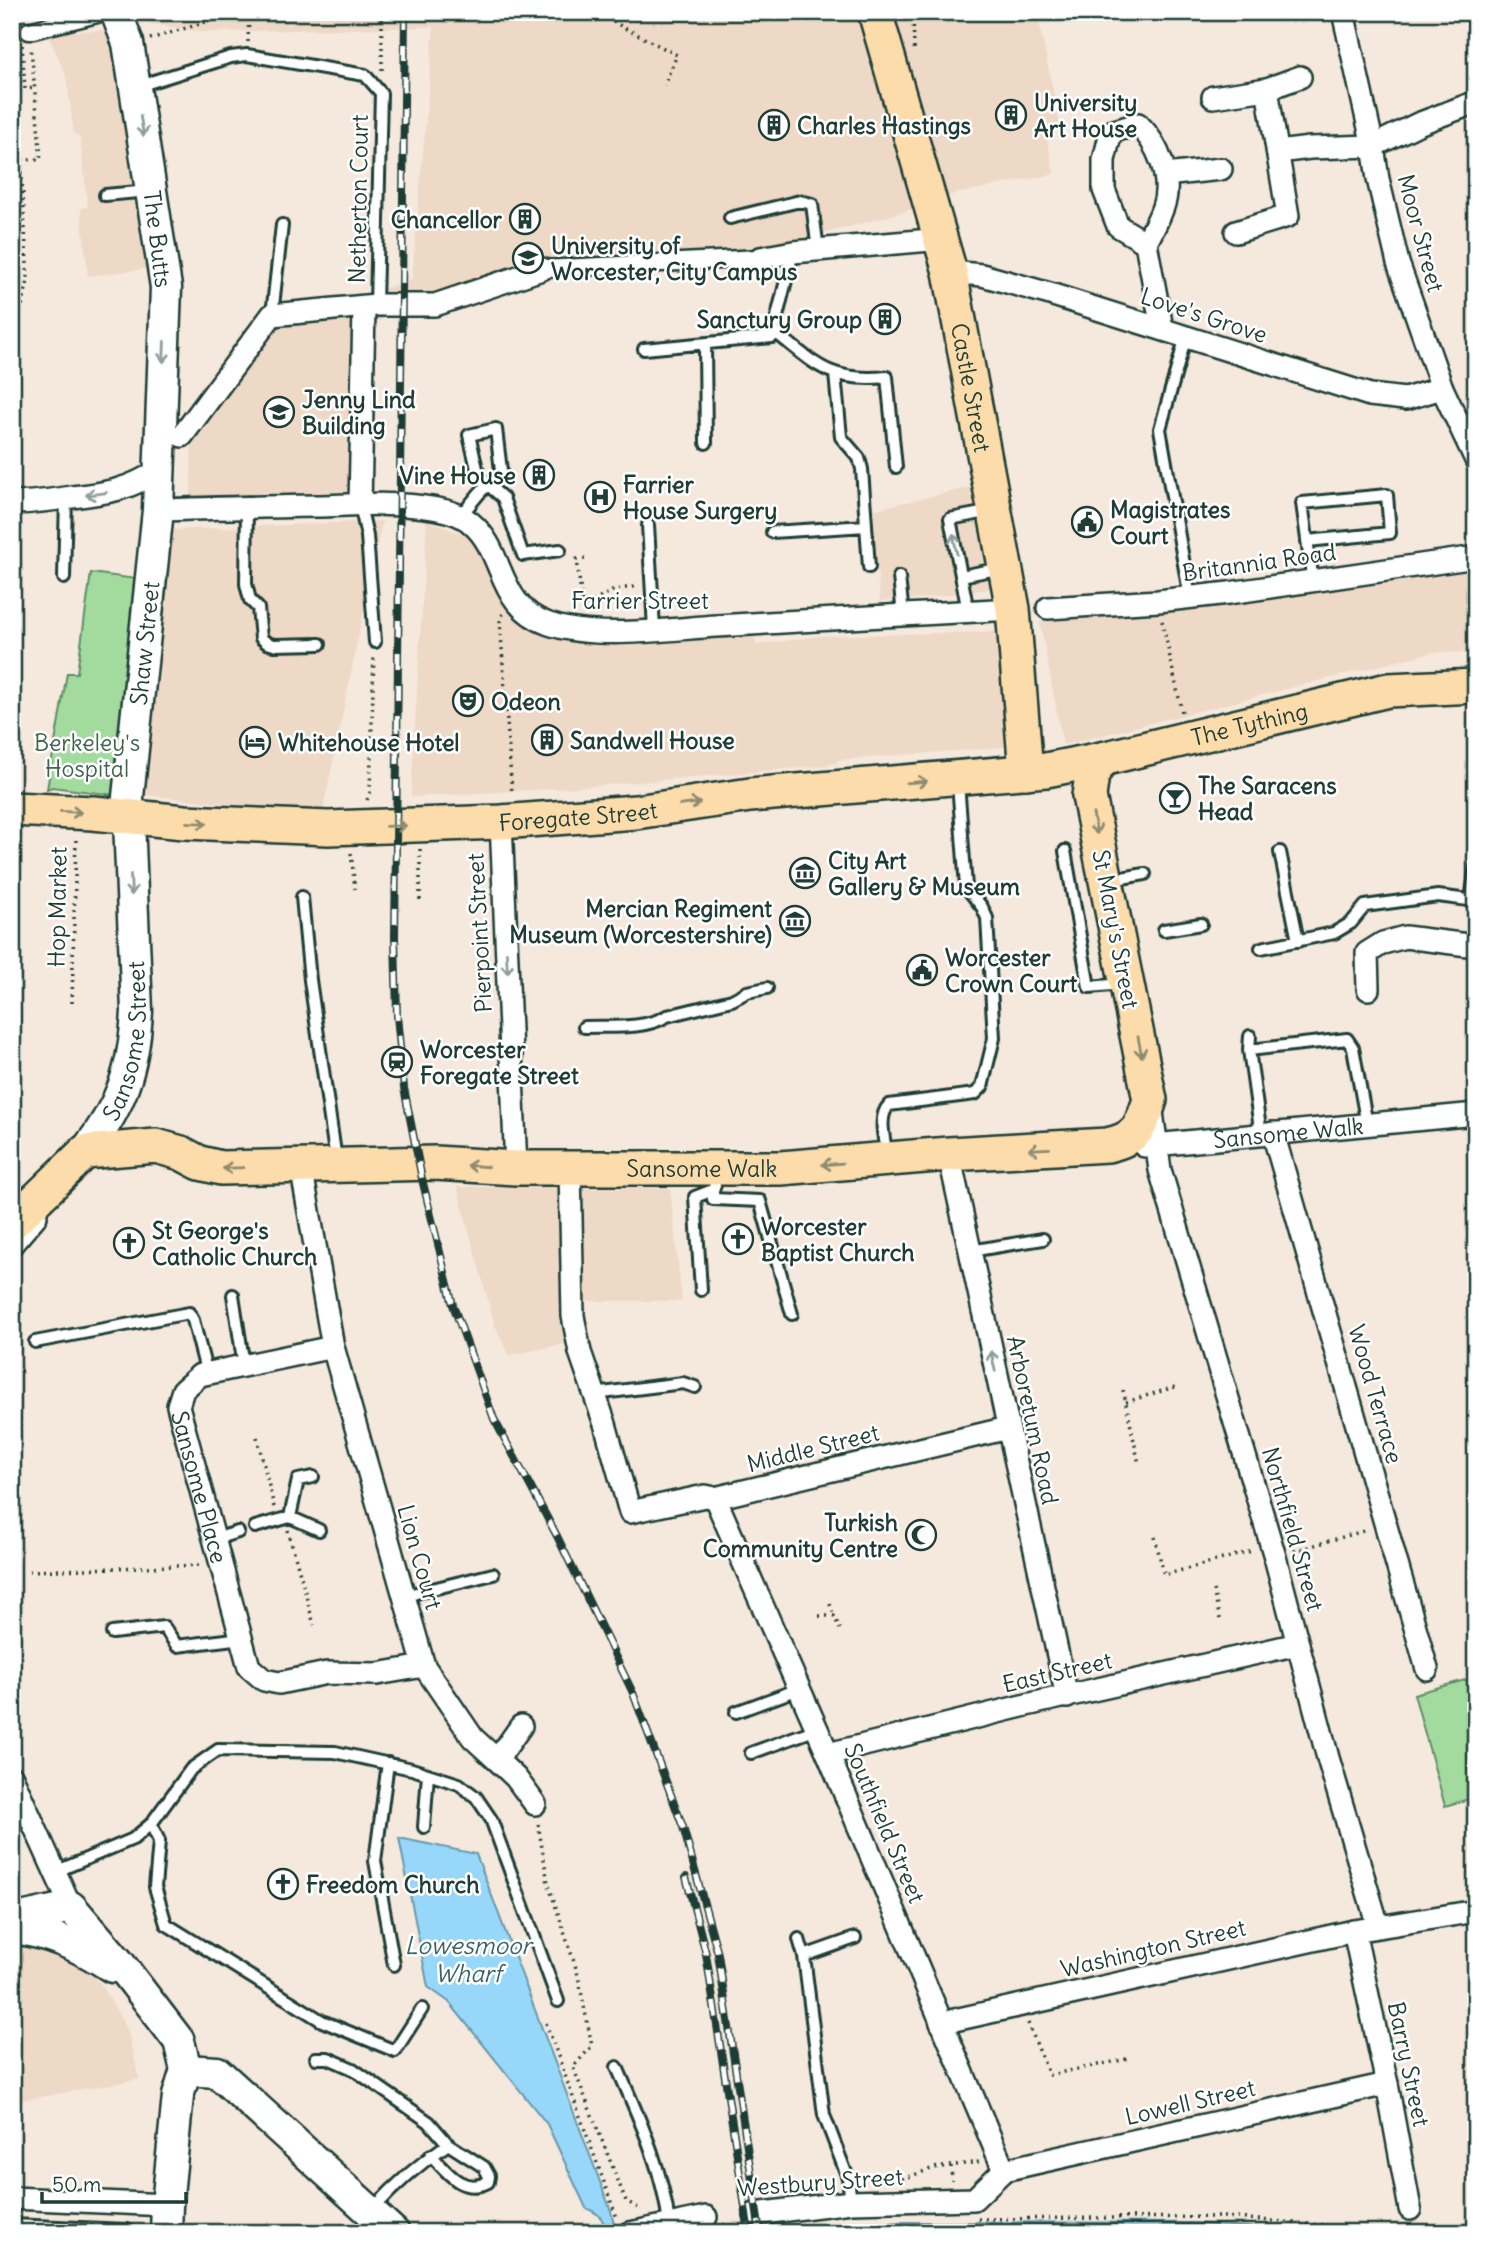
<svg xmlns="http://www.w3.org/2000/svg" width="1488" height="2245" font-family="Delius,sans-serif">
<rect width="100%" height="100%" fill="#f5e8dd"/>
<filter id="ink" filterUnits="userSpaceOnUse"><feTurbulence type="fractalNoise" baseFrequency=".0143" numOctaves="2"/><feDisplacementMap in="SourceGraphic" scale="14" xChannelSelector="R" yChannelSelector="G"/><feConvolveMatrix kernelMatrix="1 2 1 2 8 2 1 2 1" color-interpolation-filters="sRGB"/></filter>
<g filter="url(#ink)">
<path fill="#eed8c6" d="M147 12H1037L1060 125 1045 130 1054 174 954 194 903 212 759 251 523 265 426 300 374 323 353 496H191L192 427 276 322 353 320 362 297 412 279 434 27 205 32 151 24Z
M109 30 118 63 150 268 88 276 81 209 88 206 80 138 74 133 66 75 49 37 65 32Z
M976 486 995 584 988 589 924 598 880 601 872 510Z
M427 520 472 538 481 550 499 599 522 622 552 639 607 646 754 636 756 645 820 636 996 632 1005 747 837 760V763L820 766 580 787 411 797Z
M382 521 323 810 291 811 139 794 173 530Z
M1476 571V653L1433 652 1063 745 1040 622 1244 603 1401 575Z
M457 1187 670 1188 682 1301H586L588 1339 509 1355 495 1325Z
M18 1943 54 1949 81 1961 102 1986 127 2029 139 2079 12 2102V1944Z"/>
<path fill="#a3da9e" stroke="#618c69" stroke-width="2" d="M91 573 144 580 114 795 52 787 47 789 67 673H77Z
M1476 1677V1797L1445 1806 1414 1694Z"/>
<path fill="#97d7f9" stroke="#6799aa" stroke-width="2" d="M399 1838 476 1854 611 2211 616 2233H607C603 2218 600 2214 586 2208L547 2124 449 2002 428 1987Z
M904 2222 1191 2223 1326 2233H706Z"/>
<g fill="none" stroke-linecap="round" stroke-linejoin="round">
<g stroke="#1f3d34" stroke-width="16">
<path id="service" d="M138 86 231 57 247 55 365 75 381 93 376 305
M105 195 149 191
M730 218 800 201 812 204 818 250
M272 315 282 225
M774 331C815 364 830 383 887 377L896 467
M1186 336 1160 429 1190 598
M705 344 706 443
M644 349 772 337 793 252
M835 374 841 437 859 458 862 469 869 567
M360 505 367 536 375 642
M247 507 246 584 250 600 258 608 261 638 267 643 274 645 320 644
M461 517C473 499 485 486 501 471L496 429 469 435 479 477 503 498 523 555 560 550
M648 525 654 629
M772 532 866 526
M1307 541 1390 533 1387 495 1302 503 1313 583
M961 576 1002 568
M899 577 903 615
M64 578 66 498
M968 611 950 519 992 511
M1065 851 1089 987 1123 984
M1280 852 1298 941
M1110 880 1145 874
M302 897 310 980 336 1160
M1471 900 1476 866
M1164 930 1201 924
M1261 948 1334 933 1351 923 1365 906 1438 896 1476 901
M584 1027C611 1026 643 1030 667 1016L732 1000 747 992 767 988
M1250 1036 1249 1050 1261 1135
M1249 1050 1347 1039 1353 1048 1367 1125
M887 1156C885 1141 877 1117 889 1105L975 1094 982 1087 994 1038 987 918 982 907 966 887 958 783
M713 1190V1199L760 1201 792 1314
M970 1251 1043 1239
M701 1290 695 1197 713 1190 715 1185
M233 1295 244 1366
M35 1342 189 1313 193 1320 207 1374
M594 1394 683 1383 695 1387
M290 1517 298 1480 313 1477
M255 1527 290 1517 319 1530
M215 1539 238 1532
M404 1596 493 1574
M112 1633 164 1627 177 1646 242 1638
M736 1712 799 1689
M751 1753 817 1729
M388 1763 375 1861 394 1965
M151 1824 159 1841 155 1887 166 1924 322 2021 395 2051 422 2009
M424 1827 428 1774
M55 1872 133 1839 151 1824 191 1769 218 1750 335 1752 412 1769 459 1784 476 1797 491 1819 558 2001
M799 1939 804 1956 824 2115 848 2178 851 2202
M804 1956 855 1938
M316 2058H328L353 2069 429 2122 448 2144
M617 2067C639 2118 663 2169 669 2225
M373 2209C395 2185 420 2163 448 2144L484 2167 489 2176 488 2182C462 2195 447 2172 431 2155
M12 2225 126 2230 132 2233"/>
</g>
<g stroke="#1f3d34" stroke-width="21">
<path id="pedestrian" d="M29 31 97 14
M542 269 760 258"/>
</g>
<g stroke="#1f3d34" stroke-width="26">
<g id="minor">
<path d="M1343 12 1373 146 1378 179 1398 263 1442 388 1476 460"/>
<path d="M1213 97 1267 89"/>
<path d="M1278 152 1310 148 1373 146 1418 124 1476 102"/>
<path d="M1165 175 1221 169"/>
<path d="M1236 232 1288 216 1267 89 1300 77"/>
<path d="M1146 243C1152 231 1159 219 1163 207 1173 179 1158 144 1138 124L1111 132 1104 160V190L1118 226 1146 243 1162 328"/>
<path d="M760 258 793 252 942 239"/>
<path d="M950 272 982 275 1050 294 1370 395 1405 399 1442 388"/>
<path d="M182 436 272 315 376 305H435L542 269"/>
<path d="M12 503C33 503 51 500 72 497 107 493 129 490 159 470"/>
<path d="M360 505 364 308"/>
<path d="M158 510C212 508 267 507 321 506 357 505 397 502 432 508 445 510 461 514 471 523 506 552 496 606 549 624 596 640 668 629 717 626 816 620 914 614 1013 609"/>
<path d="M1048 608 1158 601 1229 593 1476 557"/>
<path d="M501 822 516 1168"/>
<path d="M1368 989 1367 953 1383 943 1405 937 1476 946"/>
<path d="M1151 1105 1160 1170 1275 1557 1328 1758 1378 1926"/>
<path d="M1273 1133 1427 1669"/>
<path id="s1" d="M1144 1146 1476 1114"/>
<path d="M949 1154 1067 1697"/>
<path id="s2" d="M301 1166 333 1347 200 1375 183 1390 178 1406 249 1667 264 1680 279 1683 327 1673 377 1674 424 1666"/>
<path d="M570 1168 573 1316 580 1352 605 1424 630 1512 705 1496 715 1498 1008 1428"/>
<path d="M12 1244 36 1216"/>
<path d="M333 1347 424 1666 473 1738 497 1760 521 1726"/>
<path d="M715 1498 828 1754 1004 2170"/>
<path d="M828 1754 1022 1706 1298 1644"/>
<path d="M497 1760 516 1778 535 1804"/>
<path d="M12 1777 71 1907"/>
<path d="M1354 1931 1387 2084 1410 2209"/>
<path d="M941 2023 1354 1931 1476 1911"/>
<path d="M1004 2170 1387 2084"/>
<path d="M12 2198 167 2205"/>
<path d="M755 2214 851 2202 974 2199 1004 2170"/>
<path d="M630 2233 706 2217"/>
</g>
</g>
<g stroke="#1f3d34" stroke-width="35">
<g id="secondary">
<path id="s3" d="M85 1152C121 1107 134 1069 137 1011L128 797 158 510 166 287 128 43 116 12"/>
<path d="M12 1920 71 1907 120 1964 179 2041 186 2070 178 2096 167 2205 166 2233"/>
<path d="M12 1928C50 1933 80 1946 112 1967"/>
<path d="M186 2070 217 2072 394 2233"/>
</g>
</g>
<g stroke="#1f3d34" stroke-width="38">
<g id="primary">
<path id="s4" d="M875 12 950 272 1013 609 1026 772"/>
<path id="s5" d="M12 809 93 813 184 822 328 828 501 822 636 812 750 795 1046 770 1102 759 1388 690 1476 686"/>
<path id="s6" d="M12 1223 85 1152 156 1146 181 1153 200 1163 221 1168 435 1163 516 1168H781L949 1154 1107 1145C1137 1139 1141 1127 1150 1100L1089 796 1092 775 1102 759"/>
</g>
</g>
<path stroke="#1f3d34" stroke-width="3.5" stroke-dasharray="2 5" stroke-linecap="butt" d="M594 12 677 55 664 85
M913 12 914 49
M150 39 239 12
M248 42 249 12
M22 45 25 89 35 88
M382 70V12
M12 161 21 160
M12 346 28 281 21 160 41 159 31 48
M585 559H577L582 604 599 611
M587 605 614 590 638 586
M503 614 500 619 512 794
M1162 621 1182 712
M367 800 370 792 374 654
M351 853 355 889
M420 900V849
M72 1003 76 837
M1123 1390 1139 1464
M1126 1402 1178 1386
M257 1437 274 1507
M288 1530 314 1625
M1155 1537 1164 1575 1252 1551
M1294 1551 1367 1530
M29 1571 202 1565
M1213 1590 1221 1623
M830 1604 834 1616
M819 1616H834L840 1629
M538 1824 548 1883 577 1971 592 2046 573 2067 626 2201 642 2210
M1474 1931 1472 2125 1476 2126
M546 2023 617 2218
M1028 2023 1049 2075 1127 2059
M951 2166 952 2181
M902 2179 934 2168 979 2162
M978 2219 1224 2217 1416 2233
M723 2225 740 2226"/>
<use href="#service" stroke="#fff" stroke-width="10"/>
<use href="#pedestrian" stroke="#fff" stroke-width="16"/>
<use href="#minor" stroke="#fff" stroke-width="21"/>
<use href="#secondary" stroke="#fff" stroke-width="30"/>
<use href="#primary" stroke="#fddcac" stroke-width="33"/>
<g stroke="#1f3d34" stroke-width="8">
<path id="rail" d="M405 12 395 937 397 1016 404 1088 422 1179 453 1305 494 1419 557 1536 633 1693 683 1827 718 1954 760 2233
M686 1877 706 1954 749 2233"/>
</g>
<use href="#rail" stroke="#fff" stroke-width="5" stroke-dasharray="16" stroke-linecap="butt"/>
<path stroke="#1f3d34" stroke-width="3.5" stroke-dasharray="2 5" stroke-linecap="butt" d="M97 14H142"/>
</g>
<defs><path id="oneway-shaft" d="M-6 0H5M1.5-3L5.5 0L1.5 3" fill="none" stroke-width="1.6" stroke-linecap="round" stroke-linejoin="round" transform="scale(1.75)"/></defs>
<g stroke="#8f9e9a">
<use href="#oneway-shaft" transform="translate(142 126) rotate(80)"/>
<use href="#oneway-shaft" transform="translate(164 352) rotate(92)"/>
<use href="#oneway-shaft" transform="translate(96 494) rotate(172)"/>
<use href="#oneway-shaft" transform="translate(955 544) rotate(-101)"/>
<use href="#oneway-shaft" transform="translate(131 885) rotate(87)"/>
<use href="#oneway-shaft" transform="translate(507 963) rotate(87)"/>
<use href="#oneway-shaft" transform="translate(993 1361) rotate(-102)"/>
</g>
<g stroke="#8e8c70">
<use href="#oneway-shaft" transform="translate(917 782) rotate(-5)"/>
<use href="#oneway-shaft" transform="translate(690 804) rotate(-8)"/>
<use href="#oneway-shaft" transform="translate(71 812) rotate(3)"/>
<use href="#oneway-shaft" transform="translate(197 823) rotate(3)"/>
<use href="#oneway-shaft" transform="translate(1095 824) rotate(79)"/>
<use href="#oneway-shaft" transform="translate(396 826) rotate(-2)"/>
<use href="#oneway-shaft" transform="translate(1140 1047) rotate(79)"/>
<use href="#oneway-shaft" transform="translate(1039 1149) rotate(177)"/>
<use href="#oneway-shaft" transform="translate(832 1164) rotate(175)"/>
<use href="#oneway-shaft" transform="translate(477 1166) rotate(-176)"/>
<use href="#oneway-shaft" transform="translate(233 1168) rotate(178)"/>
</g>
</g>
<defs>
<g id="building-ring" transform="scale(1.575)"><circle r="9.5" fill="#fff" stroke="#1f3d34" stroke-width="1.5"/><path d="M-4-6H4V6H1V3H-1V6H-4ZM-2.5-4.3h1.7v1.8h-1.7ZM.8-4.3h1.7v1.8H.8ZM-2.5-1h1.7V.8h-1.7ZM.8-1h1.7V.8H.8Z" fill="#1f3d34"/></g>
<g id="university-ring" transform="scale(1.575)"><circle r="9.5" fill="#fff" stroke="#1f3d34" stroke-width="1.5"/><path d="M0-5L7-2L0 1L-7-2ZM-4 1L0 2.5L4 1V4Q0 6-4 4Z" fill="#1f3d34"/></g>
<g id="hospital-ring" transform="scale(1.575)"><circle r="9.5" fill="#fff" stroke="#1f3d34" stroke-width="1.5"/><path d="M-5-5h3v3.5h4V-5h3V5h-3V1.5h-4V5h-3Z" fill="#1f3d34"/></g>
<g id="civic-ring" transform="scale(1.575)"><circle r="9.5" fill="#fff" stroke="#1f3d34" stroke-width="1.5"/><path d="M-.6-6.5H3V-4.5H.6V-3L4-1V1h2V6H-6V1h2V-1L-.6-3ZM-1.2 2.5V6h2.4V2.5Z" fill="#1f3d34"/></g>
<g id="theatre-ring" transform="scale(1.575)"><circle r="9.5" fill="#fff" stroke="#1f3d34" stroke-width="1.5"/><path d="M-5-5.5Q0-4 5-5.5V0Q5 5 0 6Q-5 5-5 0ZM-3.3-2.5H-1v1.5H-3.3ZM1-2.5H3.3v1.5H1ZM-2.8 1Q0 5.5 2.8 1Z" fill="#1f3d34"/></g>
<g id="hotel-ring" transform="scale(1.575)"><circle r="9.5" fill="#fff" stroke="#1f3d34" stroke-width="1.5"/><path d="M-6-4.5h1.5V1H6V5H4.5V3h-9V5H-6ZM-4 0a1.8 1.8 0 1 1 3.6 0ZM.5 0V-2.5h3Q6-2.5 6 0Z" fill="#1f3d34"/></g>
<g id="bar-ring" transform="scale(1.575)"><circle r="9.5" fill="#fff" stroke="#1f3d34" stroke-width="1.5"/><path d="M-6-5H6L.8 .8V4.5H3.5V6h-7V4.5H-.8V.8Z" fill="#1f3d34"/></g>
<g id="museum-ring" transform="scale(1.575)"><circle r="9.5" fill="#fff" stroke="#1f3d34" stroke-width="1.5"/><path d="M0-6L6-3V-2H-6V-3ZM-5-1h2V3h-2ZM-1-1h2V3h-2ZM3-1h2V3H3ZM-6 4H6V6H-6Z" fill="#1f3d34"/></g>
<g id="station-ring" transform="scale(1.575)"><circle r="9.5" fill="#fff" stroke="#1f3d34" stroke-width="1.5"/><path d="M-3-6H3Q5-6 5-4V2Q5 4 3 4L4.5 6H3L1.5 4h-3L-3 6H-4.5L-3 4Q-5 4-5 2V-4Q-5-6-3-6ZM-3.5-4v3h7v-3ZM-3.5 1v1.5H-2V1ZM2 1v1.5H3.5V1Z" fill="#1f3d34"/></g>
<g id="church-ring" transform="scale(1.575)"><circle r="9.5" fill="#fff" stroke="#1f3d34" stroke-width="1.5"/><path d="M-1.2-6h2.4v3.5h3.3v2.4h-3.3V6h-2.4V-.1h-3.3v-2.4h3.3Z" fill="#1f3d34"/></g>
<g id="mosque-ring" transform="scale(1.575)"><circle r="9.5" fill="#fff" stroke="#1f3d34" stroke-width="1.5"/><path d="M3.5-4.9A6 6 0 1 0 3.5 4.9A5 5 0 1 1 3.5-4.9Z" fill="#1f3d34"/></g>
</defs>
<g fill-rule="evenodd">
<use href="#building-ring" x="1011" y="115"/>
<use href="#building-ring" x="774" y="125"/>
<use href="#building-ring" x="525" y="219"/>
<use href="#university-ring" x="528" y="258"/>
<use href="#building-ring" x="885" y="319"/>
<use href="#university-ring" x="279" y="412"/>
<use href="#building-ring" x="539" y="475"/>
<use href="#hospital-ring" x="600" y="497"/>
<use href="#civic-ring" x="1087" y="522"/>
<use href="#theatre-ring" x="468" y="701"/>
<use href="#building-ring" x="547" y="740"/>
<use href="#hotel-ring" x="255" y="742"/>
<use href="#bar-ring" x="1175" y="798"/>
<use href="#museum-ring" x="805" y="873"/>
<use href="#museum-ring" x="795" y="921"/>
<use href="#civic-ring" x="922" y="970"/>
<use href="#station-ring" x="397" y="1062"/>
<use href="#church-ring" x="738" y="1239"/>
<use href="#church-ring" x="129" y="1243"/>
<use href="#mosque-ring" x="921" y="1535"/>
<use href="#church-ring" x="283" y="1884"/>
</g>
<g text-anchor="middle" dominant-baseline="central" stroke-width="5" stroke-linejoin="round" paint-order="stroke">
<g font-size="23" font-weight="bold" fill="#1f3d34" stroke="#fff" text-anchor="start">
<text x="1034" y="102">University<tspan x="1034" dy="26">Art House</tspan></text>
<text x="797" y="125">Charles Hastings</text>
<text x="502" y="219" text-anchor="end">Chancellor</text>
<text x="551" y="245">University of<tspan x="551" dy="26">Worcester, City Campus</tspan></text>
<text x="862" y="319" text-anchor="end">Sanctury Group</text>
<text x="302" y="399">Jenny Lind<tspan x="302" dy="26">Building</tspan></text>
<text x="516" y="475" text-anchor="end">Vine House</text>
<text x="623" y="484">Farrier<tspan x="623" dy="26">House Surgery</tspan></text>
<text x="1110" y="509">Magistrates<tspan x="1110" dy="26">Court</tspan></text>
<text x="491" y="701">Odeon</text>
<text x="570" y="740">Sandwell House</text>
<text x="278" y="742">Whitehouse Hotel</text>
<text x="1198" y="785">The Saracens<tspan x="1198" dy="26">Head</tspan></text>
<text x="828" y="860">City Art<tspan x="828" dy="26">Gallery &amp; Museum</tspan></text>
<text x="772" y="908" text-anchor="end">Mercian Regiment<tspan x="772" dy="26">Museum (Worcestershire)</tspan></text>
<text x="945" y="957">Worcester<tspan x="945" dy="26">Crown Court</tspan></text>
<text x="420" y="1049">Worcester<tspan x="420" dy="26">Foregate Street</tspan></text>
<text x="761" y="1226">Worcester<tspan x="761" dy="26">Baptist Church</tspan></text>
<text x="152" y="1230">St George's<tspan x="152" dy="26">Catholic Church</tspan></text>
<text x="898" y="1522" text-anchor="end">Turkish<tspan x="898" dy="26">Community Centre</tspan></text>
<text x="306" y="1884">Freedom Church</text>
</g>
<g font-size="23" fill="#1f3d34" stroke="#fff">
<text transform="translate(358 199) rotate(-89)">Netherton Court</text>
<text transform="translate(1421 233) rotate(75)">Moor Street</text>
<text transform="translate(158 239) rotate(83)">The Butts</text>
<text transform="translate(1204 315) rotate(18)">Love's Grove</text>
<text stroke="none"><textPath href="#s4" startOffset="388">Castle Street</textPath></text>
<text transform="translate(1259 562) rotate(-8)">Britannia Road</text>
<text x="640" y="600">Farrier Street</text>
<text stroke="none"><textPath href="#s3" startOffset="522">Shaw Street</textPath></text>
<text stroke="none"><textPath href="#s5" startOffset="1246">The Tything</textPath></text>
<text stroke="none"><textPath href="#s5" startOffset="567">Foregate Street</textPath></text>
<text transform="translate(57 907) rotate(-89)">Hop Market</text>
<text transform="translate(1116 929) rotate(79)">St Mary's Street</text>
<text transform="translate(479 933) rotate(-93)">Pierpoint Street</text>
<text stroke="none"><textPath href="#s3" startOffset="122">Sansome Street</textPath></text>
<text stroke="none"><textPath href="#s1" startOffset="145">Sansome Walk</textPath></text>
<text stroke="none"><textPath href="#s6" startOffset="723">Sansome Walk</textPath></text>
<text transform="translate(1376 1394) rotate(74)">Wood Terrace</text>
<text transform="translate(1033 1420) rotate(78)">Arboretum Road</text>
<text transform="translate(813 1448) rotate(-14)">Middle Street</text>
<text stroke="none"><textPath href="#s2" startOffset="443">Sansome Place</textPath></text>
<text transform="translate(1293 1529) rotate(74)">Northfield Street</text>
<text transform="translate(420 1557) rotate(74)">Lion Court</text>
<text transform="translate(1057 1672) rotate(-13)">East Street</text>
<text transform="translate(885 1823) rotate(67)">Southfield Street</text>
<text transform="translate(1153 1948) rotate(-13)">Washington Street</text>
<text transform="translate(1409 2064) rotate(78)">Barry Street</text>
<text transform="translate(1190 2102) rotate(-13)">Lowell Street</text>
<text transform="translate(820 2182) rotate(-4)">Westbury Street</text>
</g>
<g font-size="23" fill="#40644e" stroke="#fff">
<text x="87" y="742">Berkeley's<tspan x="87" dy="26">Hospital</tspan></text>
</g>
<g font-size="24" font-style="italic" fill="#3d6465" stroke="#fff">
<text x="468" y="1945">Lowesmoor<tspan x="468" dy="28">Wharf</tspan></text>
</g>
</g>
<rect width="1488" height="2245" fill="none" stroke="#fff" stroke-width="42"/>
<rect x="21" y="21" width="1446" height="2203" fill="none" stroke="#1f3d34" stroke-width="2.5" filter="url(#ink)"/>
<path d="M42 2192v10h144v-10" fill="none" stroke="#1f3d34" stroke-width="3.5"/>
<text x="52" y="2192" font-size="21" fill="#1f3d34" stroke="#ffffff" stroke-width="5" paint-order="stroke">50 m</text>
</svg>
